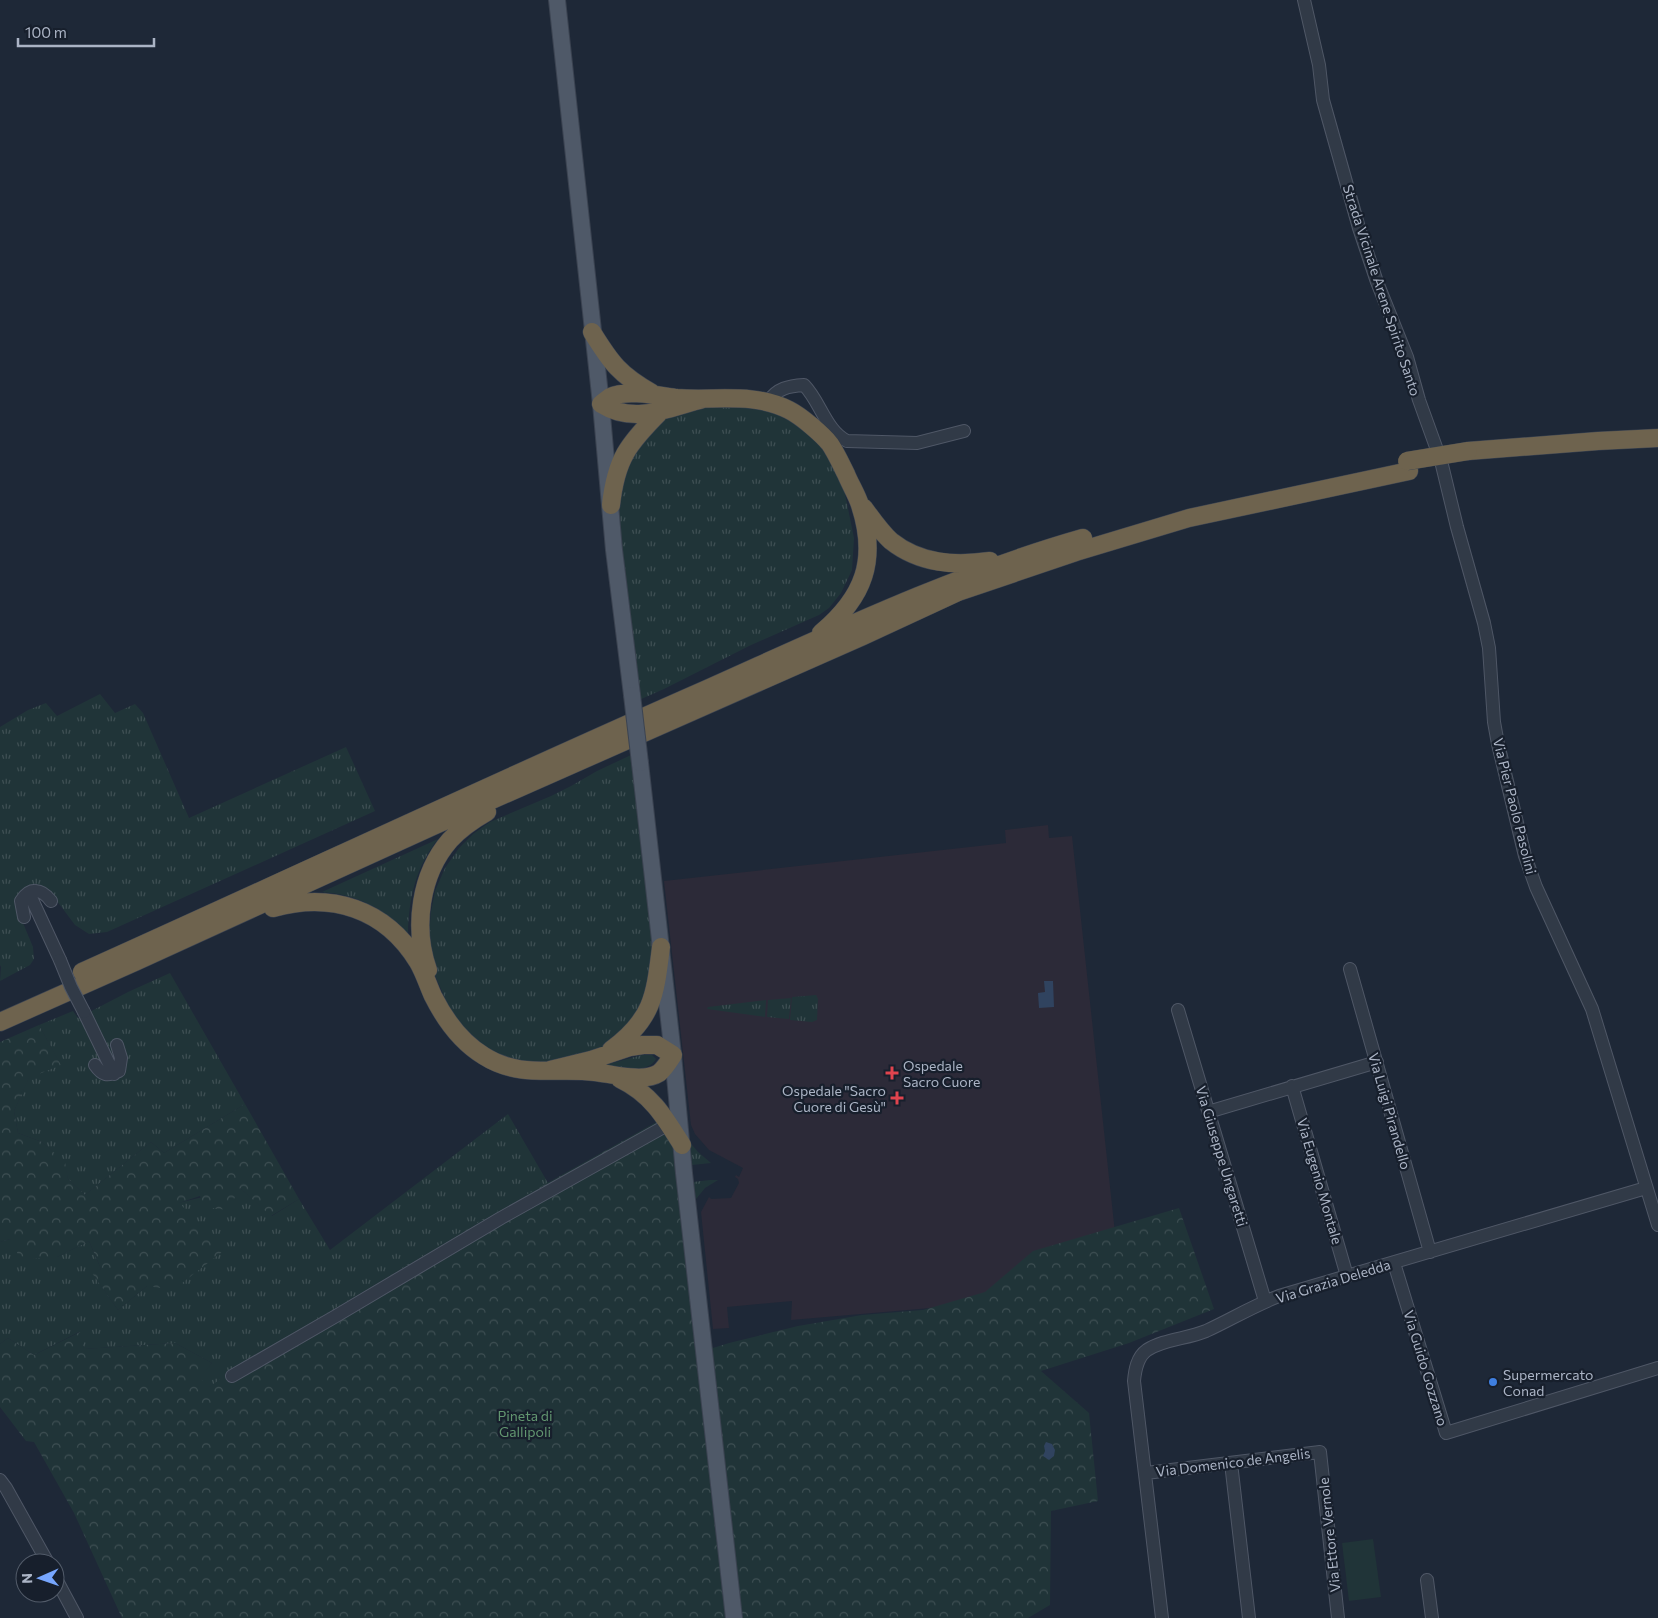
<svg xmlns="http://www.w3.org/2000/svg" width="1658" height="1618" font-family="Commissioner,sans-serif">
<defs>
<pattern id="grass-tufts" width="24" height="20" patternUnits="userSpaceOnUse" patternTransform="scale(1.25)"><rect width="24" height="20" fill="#203438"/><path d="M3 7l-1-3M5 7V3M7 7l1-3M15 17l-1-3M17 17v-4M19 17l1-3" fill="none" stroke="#3e4f53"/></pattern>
<pattern id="forest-crowns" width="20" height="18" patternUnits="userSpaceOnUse" patternTransform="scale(1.25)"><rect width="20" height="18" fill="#203438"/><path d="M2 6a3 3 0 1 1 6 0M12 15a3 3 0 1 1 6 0" fill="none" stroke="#3e4f53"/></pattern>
</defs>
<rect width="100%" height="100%" fill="#1e2837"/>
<path fill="#2c2a38" d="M1048 825 1049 838 1072 836 1121 1288 1081 1295 791 1320 792 1301 727 1307 729 1328 713 1329 701 1212 709 1197 711 1199 731 1198 739 1183 738 1179 735 1177 736 1175 739 1177 743 1168 709 1150 695 1134 691 1125 664 881 1006 843 1005 830Z"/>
<path fill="url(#grass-tufts)" d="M708 405 760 406 792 419 822 445 843 484 854 538 852 570 841 593 829 608 819 615 749 646 664 689 639 700 616 505 625 459 665 416Z
M100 694 115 713 135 704 143 713 189 818 346 747 375 811 107 932 89 934 75 925 48 889 40 886H27L20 891 15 899 18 911 33 947 34 959 30 965 0 981 1 967 0 965V727L28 710 46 703 57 716Z
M631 755 653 949V974L639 1017 601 1051 547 1065 511 1061 476 1043 459 1025 448 1005 430 964 428 945 431 912 435 891 445 868 459 848 473 834 490 822 551 796 571 786 597 771Z
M438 839C416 867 409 897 408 933 380 908 360 895 322 892Z
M170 973 245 1104 164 1153 151 1142 85 1195 68 1179 64 1162 42 1142 18 1133 14 1111 29 1077 60 1064 39 1025 73 1011 78 1018 128 992Z
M816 995 818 999 817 1020 812 1022 790 1020 792 997Z
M791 998 789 1019 767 1017 768 1000Z
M766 1000 765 1017 707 1009 708 1007Z
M642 1055H652L656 1059C648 1074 619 1068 605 1065Z
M508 1114 548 1183C481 1220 416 1259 351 1299 303 1328 255 1356 208 1388L199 1378 212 1363 175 1343 84 1349 79 1332 34 1355 8 1338 0 1344V1242L10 1239 57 1257 89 1241 101 1269 93 1274 118 1310 147 1286 225 1249 178 1203 240 1188 272 1216 299 1199 330 1250Z
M688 1140 698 1152 711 1163 692 1165Z
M710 1180H718L705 1188 696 1199 693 1182Z"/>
<path fill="url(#forest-crowns)" d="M39 1025 61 1065 29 1078 14 1111 18 1133 42 1142 65 1162 68 1179 85 1195 151 1142 164 1153 245 1104 299 1199 271 1216 240 1188 228 1210 204 1207 200 1196 179 1203 226 1249 173 1290 147 1286 118 1310 92 1273 101 1269 89 1241 57 1257 21 1260 10 1239 0 1242V1042Z
M660 1120 673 1145 677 1162 679 1208 681 1212 694 1325 713 1348 729 1343 798 1326 862 1315 923 1310 985 1292 1033 1251 1179 1208 1214 1309 1129 1343 1041 1371 1089 1413 1098 1501 1051 1511 1050 1605 1028 1618H122L74 1513 34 1442 26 1441 0 1407V1344L8 1338 34 1355 80 1332 84 1349 175 1343 212 1363 200 1378 209 1387 241 1365 474 1224Z"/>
<path fill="#203438" d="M1373 1539 1381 1597 1349 1601 1342 1543Z"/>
<path fill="#30435f" d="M1044 981H1053L1054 1007 1039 1008 1038 993 1045 992Z
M1046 1442 1052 1444 1055 1450 1054 1456 1049 1460 1043 1456 1045 1451 1044 1446Z"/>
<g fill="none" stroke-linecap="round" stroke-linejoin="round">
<g stroke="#4f5766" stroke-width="14">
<path id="minor" d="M1304 0 1319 65 1323 100 1359 228 1377 282 1407 357 1419 400 1441 461 1457 527 1484 623 1489 648 1494 722 1498 744 1525 856 1536 887 1592 1009 1658 1225
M768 402C777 388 789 386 804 385 820 401 826 431 847 441L917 443 964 431
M29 893 60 960
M24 917 21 901C30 887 41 888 51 901
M1350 969 1430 1252
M1178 1010 1265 1301
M84 1012 114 1074
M95 1065C102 1075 107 1077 119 1071L121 1058 117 1045
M1292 1086 1347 1276
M1208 1112 1377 1062
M1394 1263 1446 1433 1658 1368
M232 1376 336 1316 501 1218 669 1124
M1231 1463 1249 1618
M1146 1473 1320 1452 1338 1618
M0 1480 6 1488 48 1563
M55 1577 77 1618
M1427 1580 1432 1618
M1162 1618 1134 1381C1135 1370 1137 1357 1147 1350 1164 1339 1187 1339 1206 1331 1230 1320 1253 1306 1279 1296L1646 1188"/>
</g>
<g stroke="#3b4351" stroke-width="18">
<path id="major" d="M557 0 601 404 614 550 632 695
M640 763 673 1055 684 1173 734 1618"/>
</g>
<g stroke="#3c4452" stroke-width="19">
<path id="highway" d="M592 332C611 363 620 375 652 393
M703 399C668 408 634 425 601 404 604 402 607 399 610 397 626 389 660 396 677 398 715 401 754 392 789 410 801 416 822 434 830 444 836 453 841 464 846 474 850 484 857 495 860 505 878 560 864 597 821 633
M1468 451 1598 441 1658 438
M611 505C616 459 628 444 660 412
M864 508C872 519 881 532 891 541 920 564 955 566 990 561
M273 908C331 892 385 908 418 962 424 972 428 985 433 996 445 1020 461 1042 484 1056 520 1079 556 1067 595 1072 612 1074 644 1083 659 1073 665 1068 669 1061 673 1055L657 1045H643L630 1047 591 1060 550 1070
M428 970C413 928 420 874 450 840 461 828 473 820 487 812
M82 972C291 878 497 781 707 689 830 634 953 575 1083 538
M0 1022 137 961 433 826 863 636 958 592 1076 552 1189 518 1409 471
M611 1050C653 1019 655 996 661 947
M620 1079C651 1094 664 1116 682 1145"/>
</g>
<use href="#minor" stroke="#313a47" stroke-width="12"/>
<use href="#major" stroke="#4f5968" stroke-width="16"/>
<use href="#highway" stroke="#6e634e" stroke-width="18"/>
<g stroke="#4f5766" stroke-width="14" stroke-linecap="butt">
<path id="minor-bridge" d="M60 960 71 987 84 1012"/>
</g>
<g stroke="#3b4351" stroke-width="18" stroke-linecap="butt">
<path id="major-bridge" d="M632 695 640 763"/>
</g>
<g stroke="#3c4452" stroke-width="19" stroke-linecap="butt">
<path id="highway-bridge" d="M1407 461 1468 451"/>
</g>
<use href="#minor-bridge" stroke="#313a47" stroke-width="12"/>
<use href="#major-bridge" stroke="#4f5968" stroke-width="16"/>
<use href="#highway-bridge" stroke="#6e634e" stroke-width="18"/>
</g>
<g fill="#e0444e" stroke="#171f2c" stroke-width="2">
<path d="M889.5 1065.5h5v5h5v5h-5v5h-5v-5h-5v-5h5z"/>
<path d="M894.5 1090.5h5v5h5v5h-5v5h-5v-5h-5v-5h5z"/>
</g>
<circle fill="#3f7fe0" stroke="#171f2c" stroke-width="2" cx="1493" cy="1382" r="5"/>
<g text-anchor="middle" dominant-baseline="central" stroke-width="4.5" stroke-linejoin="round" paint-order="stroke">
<g font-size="14" fill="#abb4c5" stroke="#171f2c">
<text transform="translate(1382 290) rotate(72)">Strada Vicinale Arene Spirito Santo</text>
<text transform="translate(1515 806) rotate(76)">Via Pier Paolo Pasolini</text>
<text transform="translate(1390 1111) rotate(74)">Via Luigi Pirandello</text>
<text transform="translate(1222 1156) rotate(73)">Via Giuseppe Ungaretti</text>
<text transform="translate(1320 1181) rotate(74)">Via Eugenio Montale</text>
<text transform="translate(1333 1281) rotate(-17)">Via Grazia Deledda</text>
<text transform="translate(1426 1368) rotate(73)">Via Guido Gozzano</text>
<text transform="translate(1233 1462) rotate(-7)">Via Domenico de Angelis</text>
<text transform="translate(1329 1535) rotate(-96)">Via Ettore Vernole</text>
</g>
<g font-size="14" fill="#abb4c5" stroke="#171f2c" text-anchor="start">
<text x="903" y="1065">Ospedale<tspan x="903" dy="16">Sacro Cuore</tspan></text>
<text x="886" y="1090" text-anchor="end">Ospedale "Sacro<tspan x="886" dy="16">Cuore di Gesù"</tspan></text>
<text x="1503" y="1374">Supermercato<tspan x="1503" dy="16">Conad</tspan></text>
</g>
<g font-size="14" fill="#629670" stroke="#171f2c">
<text x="525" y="1415">Pineta di<tspan x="525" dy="16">Gallipoli</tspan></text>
</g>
</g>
<g transform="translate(40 1578) rotate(268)"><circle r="24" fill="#171f2c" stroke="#525b69"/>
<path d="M0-4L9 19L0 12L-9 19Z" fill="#77a6fe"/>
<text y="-8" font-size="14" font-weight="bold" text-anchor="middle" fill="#abb4c5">N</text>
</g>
<path d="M18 38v8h136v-8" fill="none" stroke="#abb4c5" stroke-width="2.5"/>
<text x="25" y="38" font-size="15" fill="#abb4c5" stroke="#171f2c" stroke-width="4" paint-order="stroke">100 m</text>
</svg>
